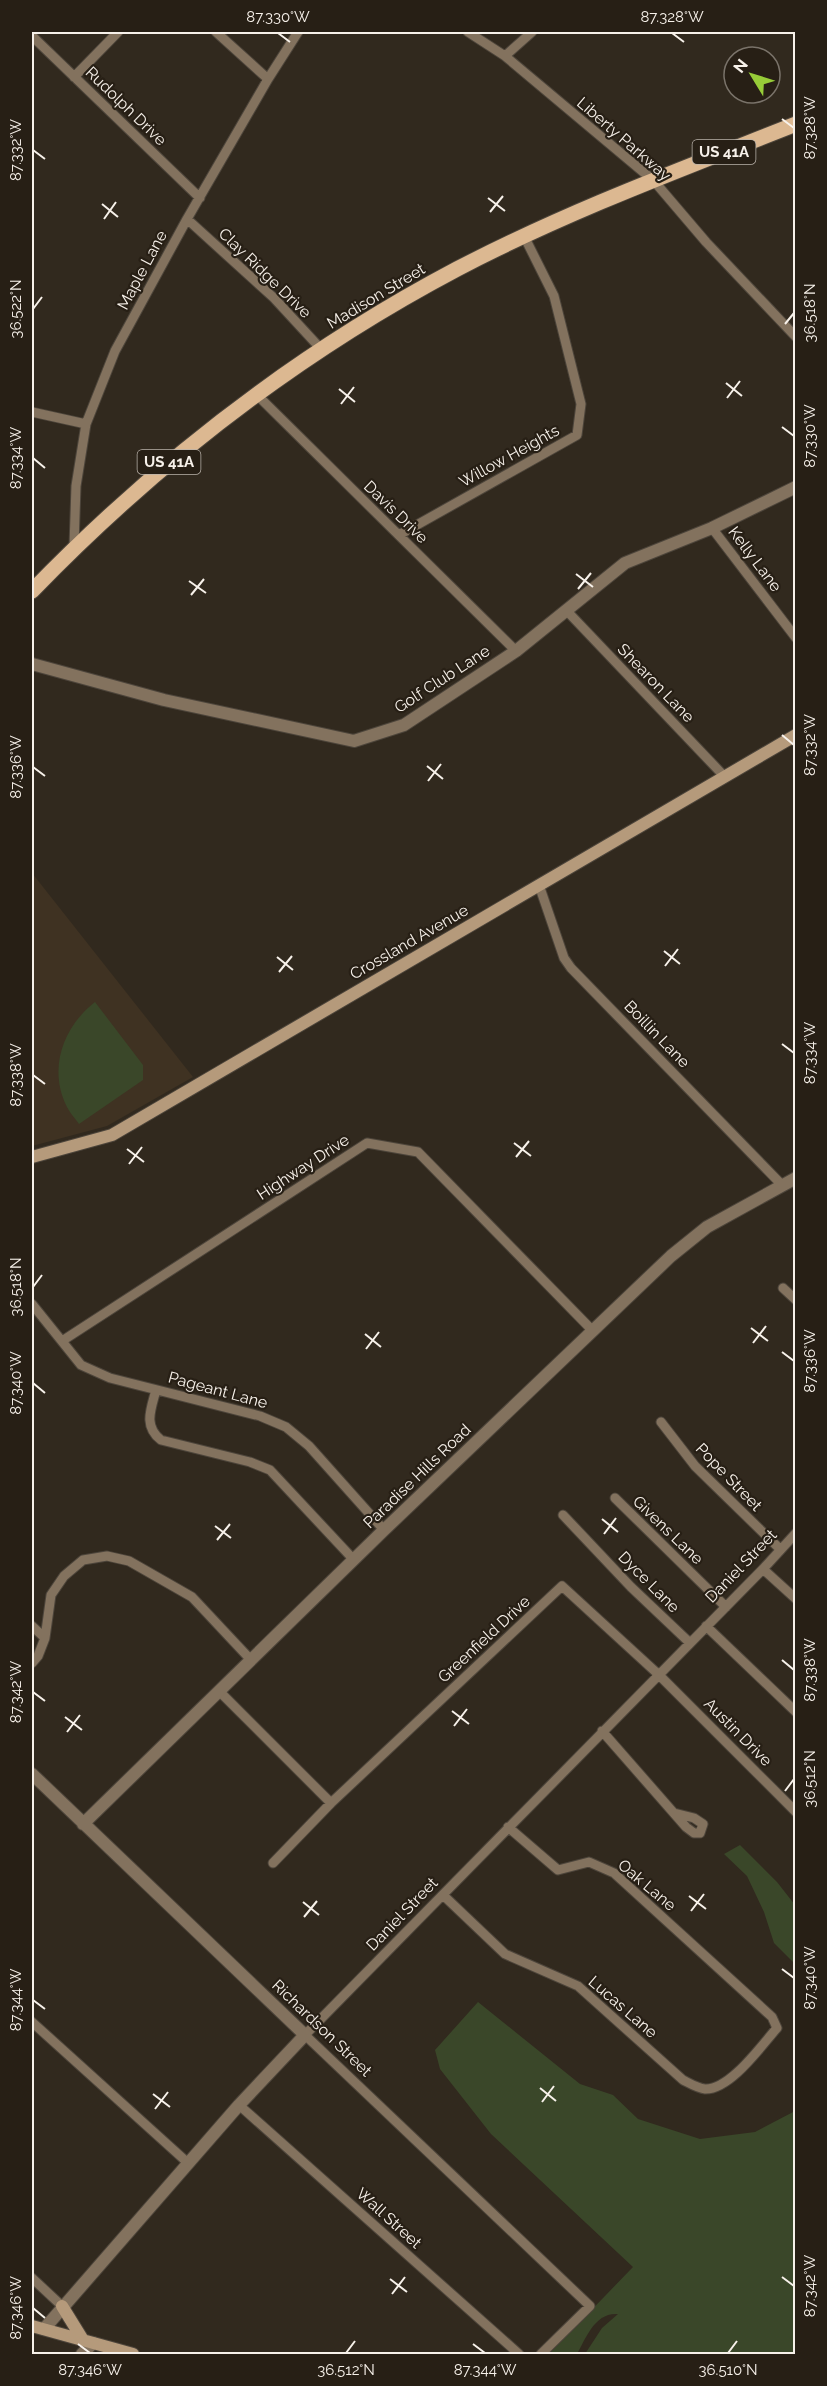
<svg xmlns="http://www.w3.org/2000/svg" width="827" height="2386" font-family="Raleway,sans-serif">
<rect width="100%" height="100%" fill="#31291e"/>
<path fill="#3f3222" d="M32 873 193 1077 107 1126 32 1146Z"/>
<path fill="#3a4729" d="M95 1002 143 1065V1080L79 1124C75 1118 69 1112 66 1105 48 1067 64 1026 95 1002Z
M740 1845 777 1882 795 1905V1964L774 1943 764 1912 747 1876 724 1854Z
M478 2002 580 2084 613 2095 638 2119 700 2139 755 2132 795 2111V2354H585L602 2328 618 2314C595 2312 586 2338 577 2354H549L633 2267 491 2134 440 2069 435 2050Z"/>
<g fill="none" stroke-linecap="round" stroke-linejoin="round">
<g stroke="#4d453b" stroke-width="11">
<path id="minor" d="M216 32 268 79
M468 32 505 56 654 181 706 242 796 337
M32 36 200 198
M505 56 532 32
M74 77 118 32
M187 219 274 298 321 349
M256 394 516 651
M32 412 86 424
M712 528 796 638
M399 535 577 435 581 404 554 296 524 236
M74 546 76 486 86 424 115 351 187 219 268 79 298 32
M566 610 724 776
M539 885 564 958 571 968 782 1185
M783 1288 796 1300
M32 1304 81 1365 110 1378 260 1416 286 1427 309 1446 384 1530
M62 1341 367 1143 418 1152 592 1330
M156 1390C151 1409 143 1426 161 1440L250 1462 270 1470 354 1560
M661 1422 695 1466 780 1549
M615 1498 726 1607
M563 1515 631 1587 690 1643
M763 1569 796 1599
M32 1626 45 1638
M706 1626 796 1712
M32 1663 38 1656 45 1638 51 1595 64 1576 83 1560 107 1556 129 1561 192 1597 251 1660
M219 1691 331 1803
M602 1731 686 1827 694 1833H700L703 1824 694 1818 674 1813
M273 1863 331 1803 562 1586 658 1674 796 1812
M443 1895 505 1954 578 1986 683 2080C689 2083 697 2088 705 2089 730 2090 761 2046 777 2028L772 2017 614 1873 589 1862 558 1870 508 1827
M32 2022 188 2163
M239 2105 519 2354
M32 2278 62 2306
M541 2354 590 2306 305 2035 763 1569 796 1533"/>
</g>
<g stroke="#4d453b" stroke-width="14">
<path id="tertiary" d="M32 664 164 700 354 741 404 725 516 651 625 563 712 528 796 487
M32 1774 305 2035 239 2105 44 2329
M83 1824 384 1530 671 1256 707 1227 796 1178
M82 2354 93 2343"/>
</g>
<g stroke="#4d453b" stroke-width="14">
<path id="secondary" d="M32 1157 112 1135 796 735
M62 2306 83 2340
M32 2326 133 2354"/>
</g>
<g stroke="#4d453b" stroke-width="17">
<path id="primary" d="M32 591C157 462 298 353 457 269 566 212 682 169 796 124"/>
</g>
<use href="#minor" stroke="#83725e" stroke-width="9"/>
<use href="#tertiary" stroke="#83725e" stroke-width="12"/>
<use href="#secondary" stroke="#b59a7b" stroke-width="12"/>
<use href="#primary" stroke="#dcb891" stroke-width="15"/>
</g>
<path fill="none" stroke="#f7f1ea" stroke-width="2" d="M278 33 290 42M672 33 684 42M782 119 794 128M33 150 45 159M488 198 505 211M102 204 118 217M490 212 503 196M104 219 116 202M33 309 42 297M785 324 794 313M726 383 742 396M339 389 355 402M727 398 740 381M341 404 354 387M782 427 794 436M33 458 45 468M576 574 593 587M189 581 206 593M578 589 591 573M191 595 204 579M782 735 794 745M427 766 443 779M33 767 45 776M428 781 441 764M664 951 680 964M277 957 293 970M665 966 678 949M279 972 292 956M782 1044 794 1053M33 1075 45 1084M514 1143 531 1156M127 1149 144 1162M516 1157 529 1141M129 1164 142 1147M33 1287 42 1275M751 1328 768 1341M365 1334 381 1347M753 1343 766 1326M366 1349 379 1332M782 1352 794 1361M33 1383 45 1393M602 1519 618 1532M215 1526 231 1538M604 1534 616 1518M217 1540 230 1524M782 1660 794 1670M33 1692 45 1701M452 1711 469 1724M65 1717 82 1730M454 1726 467 1709M67 1732 80 1715M785 1791 794 1779M689 1896 706 1909M303 1902 319 1915M691 1911 704 1894M304 1917 317 1901M782 1969 794 1978M33 2000 45 2009M540 2088 556 2101M153 2094 170 2107M542 2102 554 2086M155 2109 168 2092M782 2277 794 2286M390 2279 407 2292M392 2294 405 2277M33 2308 45 2318M78 2344 90 2353M473 2344 485 2353M346 2353 355 2341M728 2353 737 2341"/>
<g text-anchor="middle" dominant-baseline="central" stroke-width="4.5" stroke-linejoin="round" paint-order="stroke">
<g fill="#271f15" stroke="#b9b2aa" stroke-width="1.5">
<rect x="692.5" y="140" width="63" height="24" rx="4.5"/>
<rect x="137.5" y="450" width="63" height="24" rx="4.5"/>
</g>
<g font-size="15" font-weight="bold" fill="#f7f1ea">
<text x="724" y="152">US 41A</text>
<text x="169" y="462">US 41A</text>
</g>
<g font-size="16" fill="#f7f1ea" stroke="#271f15">
<text transform="translate(126 106) rotate(44)">Rudolph Drive</text>
<text transform="translate(624 139) rotate(41)">Liberty Parkway</text>
<text transform="translate(142 270) rotate(-62)">Maple Lane</text>
<text transform="translate(265 273) rotate(44)">Clay Ridge Drive</text>
<text transform="translate(376 296) rotate(-31)">Madison Street</text>
<text transform="translate(509 456) rotate(-29)">Willow Heights</text>
<text transform="translate(396 512) rotate(44)">Davis Drive</text>
<text transform="translate(755 559) rotate(53)">Kelly Lane</text>
<text transform="translate(442 679) rotate(-33)">Golf Club Lane</text>
<text transform="translate(656 683) rotate(46)">Shearon Lane</text>
<text transform="translate(409 942) rotate(-30)">Crossland Avenue</text>
<text transform="translate(657 1034) rotate(46)">Boillin Lane</text>
<text transform="translate(303 1167) rotate(-33)">Highway Drive</text>
<text transform="translate(218 1390) rotate(15)">Pageant Lane</text>
<text transform="translate(417 1476) rotate(-44)">Paradise Hills Road</text>
<text transform="translate(729 1477) rotate(46)">Pope Street</text>
<text transform="translate(668 1530) rotate(44)">Givens Lane</text>
<text transform="translate(741 1566) rotate(-46)">Daniel Street</text>
<text transform="translate(649 1582) rotate(45)">Dyce Lane</text>
<text transform="translate(484 1639) rotate(-43)">Greenfield Drive</text>
<text transform="translate(738 1732) rotate(45)">Austin Drive</text>
<text transform="translate(647 1885) rotate(40)">Oak Lane</text>
<text transform="translate(402 1914) rotate(-46)">Daniel Street</text>
<text transform="translate(623 2007) rotate(41)">Lucas Lane</text>
<text transform="translate(322 2028) rotate(44)">Richardson Street</text>
<text transform="translate(389 2218) rotate(42)">Wall Street</text>
</g>
</g>
<rect width="827" height="2386" fill="none" stroke="#271f15" stroke-width="66"/>
<g transform="translate(752 75) rotate(308)"><circle r="28" fill="#271f15" stroke="#7a736a" stroke-width="1.5"/>
<path d="M0-4.5L10 22L0 15L-10 22Z" fill="#97cc38"/>
<text y="-9" font-size="16" font-weight="bold" text-anchor="middle" fill="#f7f1ea">N</text>
</g>
<rect x="33" y="33" width="761" height="2320" fill="none" stroke="#f7f1ea" stroke-width="2"/>
<g font-size="15" text-anchor="middle" fill="#f7f1ea">
<text x="278" y="22">87.330°W</text>
<text x="672" y="22">87.328°W</text>
<text transform="translate(810 128) rotate(-90)" y="5">87.328°W</text>
<text transform="translate(16 150) rotate(-90)" y="5">87.332°W</text>
<text transform="translate(16 309) rotate(-90)" y="5">36.522°N</text>
<text transform="translate(810 313) rotate(-90)" y="5">36.518°N</text>
<text transform="translate(810 436) rotate(-90)" y="5">87.330°W</text>
<text transform="translate(16 458) rotate(-90)" y="5">87.334°W</text>
<text transform="translate(810 745) rotate(-90)" y="5">87.332°W</text>
<text transform="translate(16 767) rotate(-90)" y="5">87.336°W</text>
<text transform="translate(810 1053) rotate(-90)" y="5">87.334°W</text>
<text transform="translate(16 1075) rotate(-90)" y="5">87.338°W</text>
<text transform="translate(16 1287) rotate(-90)" y="5">36.518°N</text>
<text transform="translate(810 1361) rotate(-90)" y="5">87.336°W</text>
<text transform="translate(16 1383) rotate(-90)" y="5">87.340°W</text>
<text transform="translate(810 1670) rotate(-90)" y="5">87.338°W</text>
<text transform="translate(16 1692) rotate(-90)" y="5">87.342°W</text>
<text transform="translate(810 1779) rotate(-90)" y="5">36.512°N</text>
<text transform="translate(810 1978) rotate(-90)" y="5">87.340°W</text>
<text transform="translate(16 2000) rotate(-90)" y="5">87.344°W</text>
<text transform="translate(810 2286) rotate(-90)" y="5">87.342°W</text>
<text transform="translate(16 2308) rotate(-90)" y="5">87.346°W</text>
<text x="90" y="2375">87.346°W</text>
<text x="346" y="2375">36.512°N</text>
<text x="485" y="2375">87.344°W</text>
<text x="728" y="2375">36.510°N</text>
</g>
</svg>
